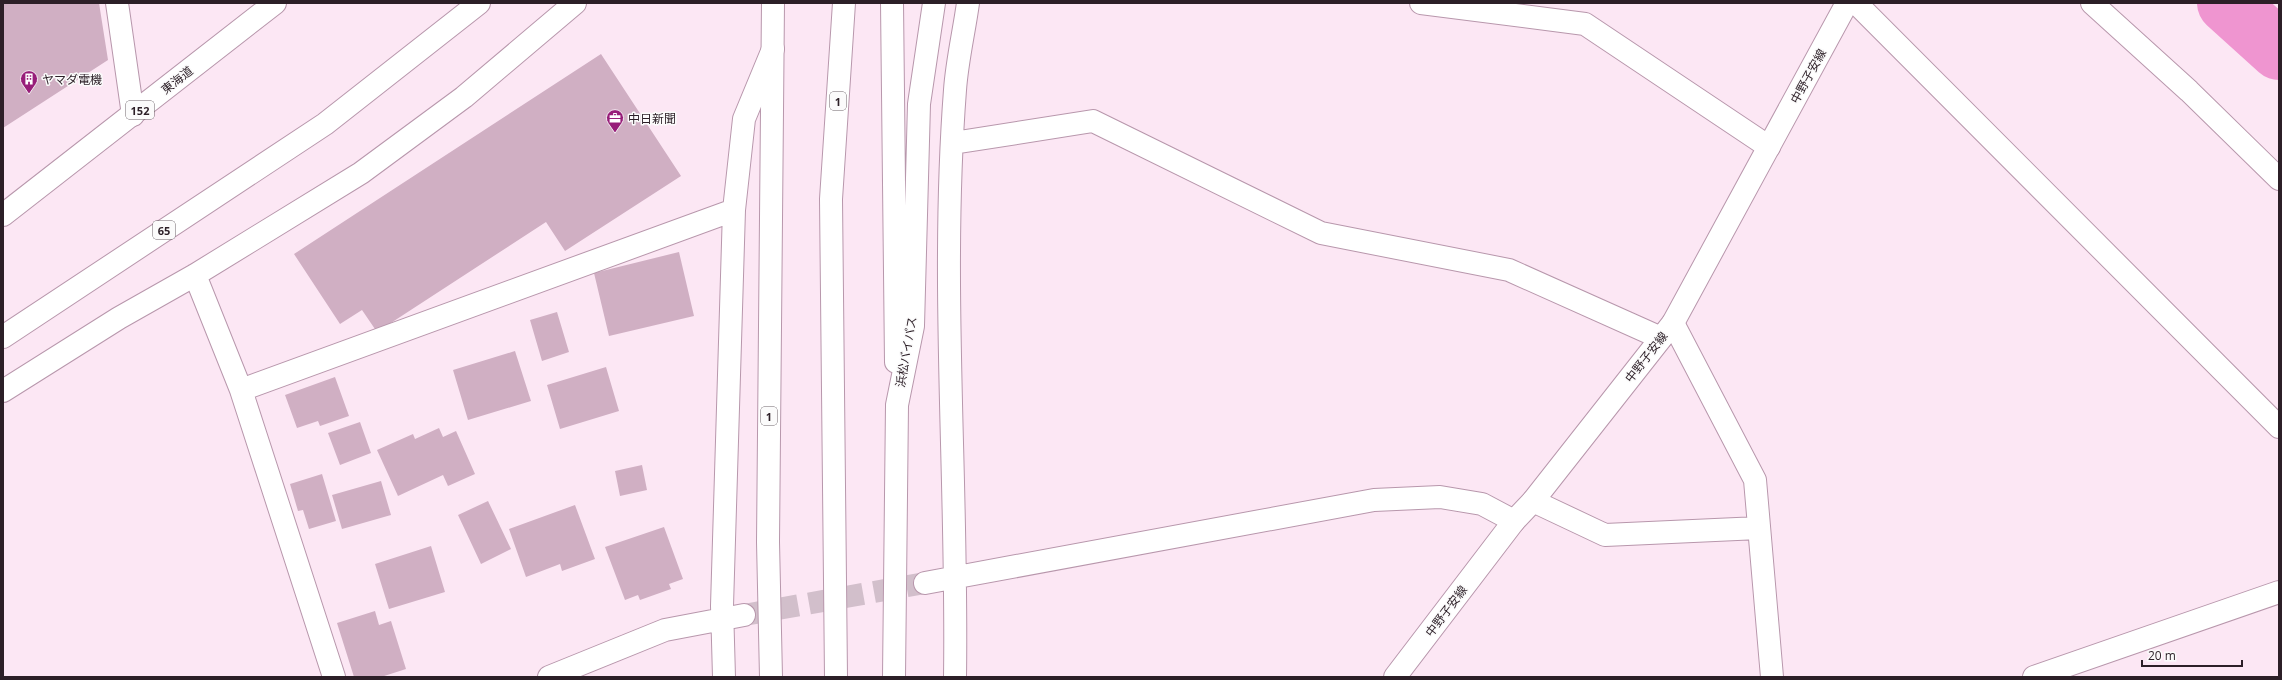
<svg xmlns="http://www.w3.org/2000/svg" width="2282" height="680" font-family="'Open Sans','Noto Sans JP',sans-serif">
<rect width="100%" height="100%" fill="#fce7f4"/>
<g fill="none" stroke-linecap="round" stroke-linejoin="round">
<path stroke="#ef95d0" stroke-width="60" d="M2227 3 2279 50"/>
</g>
<path fill="#d0afc3" d="M3 3H99L108 60 3 128Z
M601 54 681 176 565 251 546 222 377 332 362 310 340 324 294 254Z
M679 252 694 316 609 336 594 273Z
M557 312 569 352 542 361 530 320Z
M515 351 531 401 468 420 453 370Z
M606 367 619 411 560 429 547 385Z
M335 377 349 416 320 426 318 421 297 428 285 395Z
M360 422 371 453 340 465 328 433Z
M439 428 443 437 456 431 475 474 448 486 443 475 398 496 377 450 413 434 415 439Z
M642 465 647 490 620 496 615 471Z
M322 474 336 521 309 529 303 510 298 511 290 484Z
M381 481 391 515 342 529 332 495Z
M488 501 511 549 481 564 458 515Z
M575 505 595 559 562 571 560 564 526 577 509 529Z
M664 527 683 579 669 584 671 589 640 600 638 595 625 600 605 547Z
M431 546 445 592 389 609 375 564Z
M375 611 379 625 391 621 406 669 381 677H354L337 623Z"/>
<g fill="none" stroke-linecap="round" stroke-linejoin="round">
<path stroke="#d2bfcb" stroke-width="22" stroke-dasharray="22 11" stroke-linecap="butt" d="M744 615 925 583"/>
<g stroke="#b897ac" stroke-width="24">
<path id="street" d="M117 3 133 115
M1421 3 1585 24 1769 147
M1856 3 2279 427
M2092 3 2189 91 2279 179
M953 143 1093 121 1321 233 1509 270 1661 338
M195 275 241 390 334 677
M1673 323 1755 480 1772 677
M241 390 734 210
M3 391 119 318 195 275 361 173 464 97 575 3
M1533 501 1605 535 1759 528
M925 583 1374 500 1440 497 1482 504 1514 521
M549 677 665 630 744 615
M724 677 722 606 734 210 744 119 773 49
M955 677C958 481 940 286 955 90 957 61 964 32 968 3
M2034 677 2279 592"/>
</g>
<g stroke="#b897ac" stroke-width="24">
<path id="secondary" d="M1395 677 1514 521 1533 501 1673 323 1847 3"/>
</g>
<g stroke="#b897ac" stroke-width="24">
<path id="primary" d="M3 337 325 124 479 3"/>
</g>
<g stroke="#b897ac" stroke-width="24">
<path id="highway" d="M892 3 896 362
M3 215 275 3
M771 677 768 542 773 3
M836 677 831 199 844 3
M894 677 897 405 913 326 919 104 934 3"/>
</g>
<use href="#street" stroke="#fff" stroke-width="22"/>
<use href="#secondary" stroke="#fff" stroke-width="22"/>
<use href="#primary" stroke="#fff" stroke-width="22"/>
<use href="#highway" stroke="#fff" stroke-width="22"/>
</g>
<defs>
<g id="building-pin" transform="scale(0.9)"><path d="M0 17L-7.5 6A9.5 9.5 0 1 1 7.5 6Z" fill="#971e79" stroke="#fbfbfb"/><path d="M-4-6H4V6H1V3H-1V6H-4ZM-2.5-4.3h1.7v1.8h-1.7ZM.8-4.3h1.7v1.8H.8ZM-2.5-1h1.7V.8h-1.7ZM.8-1h1.7V.8H.8Z" fill="#fff"/></g>
<g id="office-pin" transform="scale(0.9)"><path d="M0 17L-7.5 6A9.5 9.5 0 1 1 7.5 6Z" fill="#971e79" stroke="#fbfbfb"/><path d="M-6-3h4V-5.5h4V-3h4V5H-6ZM-1-4.5V-3h2v-1.5ZM-6 0V1H6V0Z" fill="#fff"/></g>
</defs>
<g fill-rule="evenodd">
<use href="#building-pin" x="29" y="79"/>
<use href="#office-pin" x="615" y="118"/>
</g>
<g text-anchor="middle" dominant-baseline="central" stroke-width="3" stroke-linejoin="round" paint-order="stroke">
<g fill="#fbfbfb" stroke="#6a6167" stroke-width="1">
<rect x="830" y="92" width="16" height="18" rx="3"/>
<rect x="126" y="101" width="28" height="18" rx="3"/>
<rect x="153" y="221" width="22" height="18" rx="3"/>
<rect x="761" y="407" width="16" height="18" rx="3"/>
</g>
<g font-size="11" font-weight="bold" fill="#2c1f27">
<text x="838" y="101">1</text>
<text x="140" y="110">152</text>
<text x="164" y="230">65</text>
<text x="769" y="416">1</text>
</g>
<g font-size="12" fill="#2c1f27" stroke="#fbfbfb">
<text transform="translate(1808 76) rotate(-61)">中野子安線</text>
<text transform="translate(177 80) rotate(-38)">東海道</text>
<text transform="translate(906 352) rotate(-80)">浜松バイパス</text>
<text transform="translate(1646 357) rotate(-52)">中野子安線</text>
<text transform="translate(1446 611) rotate(-53)">中野子安線</text>
</g>
<g font-size="12" fill="#2c1f27" stroke="#fbfbfb" text-anchor="start">
<text x="42" y="79">ヤマダ電機</text>
<text x="628" y="118">中日新聞</text>
</g>
</g>
<rect width="2282" height="680" fill="none" stroke="#2c1f27" stroke-width="8"/>
<path d="M2142 660v6h100v-6" fill="none" stroke="#2c1f27" stroke-width="2"/>
<text x="2148" y="660" font-size="12" fill="#2c1f27" stroke="#fbfbfb" stroke-width="3" paint-order="stroke">20 m</text>
</svg>
